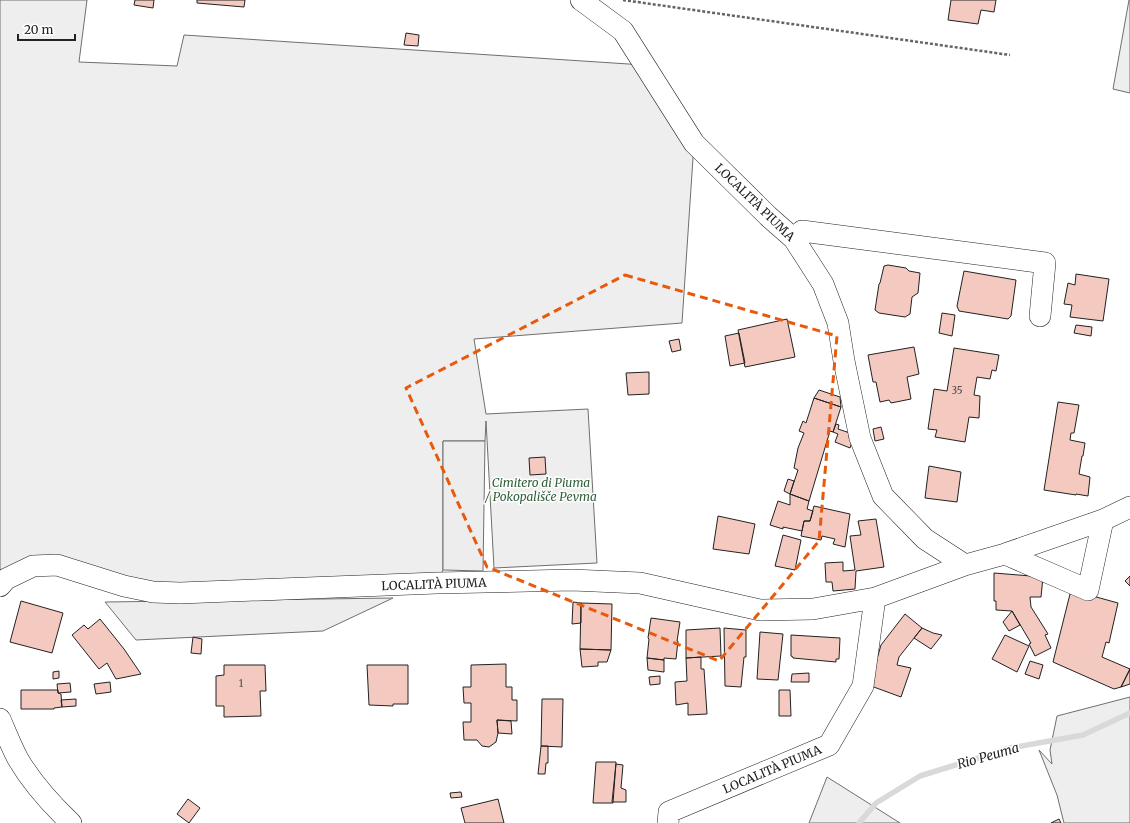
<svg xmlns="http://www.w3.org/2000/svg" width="1130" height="823" font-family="Merriweather,serif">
<rect width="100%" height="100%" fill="#fff"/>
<path fill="#eee" stroke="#6f6f6f" d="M0 0H87L79 62 177 66 184 35 644 65 694 143 682 323 474 339 486 414 588 409 597 563 494 568 486 421 485 441H443V570L437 583 180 593 57 565 0 586Z
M1129 0H1130V93L1113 89Z
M1130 697V823H1064L1057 795 1039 750 1052 764 1050 750 1057 716Z
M827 777 900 823H809Z"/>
<path fill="#ededed" stroke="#6f6f6f" d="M443 441H485L483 571 443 570Z
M393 598 323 631 136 640 105 602Z"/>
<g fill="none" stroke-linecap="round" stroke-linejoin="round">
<path stroke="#d9d9d9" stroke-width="5.5" d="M859 823 876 803 920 776 1010 748 1083 735 1130 713"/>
</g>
<path fill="#f3c9c0" stroke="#222" d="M135 0H154L153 8 134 5Z
M197 0H245L244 7 197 3Z
M951 0H996L994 12 981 10 978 24 948 20Z
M406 33 419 35 418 46 404 45Z
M888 265 906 268 909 271 920 273 918 293 912 297 910 314 905 317 879 313 875 310 879 284 880 283 884 266Z
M964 271 1016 280 1011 316 1008 319 959 311 957 306Z
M1076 274 1109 279 1103 321 1070 317 1072 305 1064 304 1068 283 1075 285Z
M942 313 955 315 952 336 939 333Z
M787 319 795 357 745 367 738 330Z
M1076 325 1092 327 1091 336 1074 333Z
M739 333 745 363 730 366 725 336Z
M679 339 681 350 672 352 669 341Z
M914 347 919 374 907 377 911 399 891 403 889 400 880 402 876 382H873L868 355Z
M954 348 999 355 996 371 992 370 990 379 977 377 974 395 980 396 979 418 969 417 965 442 935 437 937 430 928 429 934 389 947 391Z
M649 372V394L628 395 626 373Z
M819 390 840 397 841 407 814 398Z
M814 398 841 407 833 432 830 431 809 501 790 494 798 470 794 468 798 448 804 433 799 431 803 421 806 423Z
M1058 402 1079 405 1074 433H1071L1070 440 1085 443 1083 456H1082L1079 474 1090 477 1088 496 1076 494V495L1044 490Z
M836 424 839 425 838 429 850 433 849 438 853 439 850 448 835 442 838 434 833 432Z
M881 427 884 439 875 441 873 429Z
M545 457 546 474 530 475 529 458Z
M929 466 961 472 957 502 925 498Z
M788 479 794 481 790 494 784 491Z
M790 494 809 501 807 509 813 511 810 521H804L802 531 783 527V529L770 525 778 501 790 505Z
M814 506 850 514 845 547 833 544 835 539 822 536 821 540 801 536 804 521H810Z
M718 516 755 524 749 554 713 549Z
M876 519 884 567 856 571 855 589 833 591 832 582H826L825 563 843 562V571L855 570 850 536 861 535 858 521Z
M783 535 801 540 795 570 775 566Z
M994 573 1043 577 1041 597H1030L1031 607 1048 634 1045 635 1051 648 1035 656 1029 644 1031 643 1012 611 996 610V601H994Z
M1130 576V586L1125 581Z
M1071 590 1118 603 1109 643 1106 642 1102 657 1130 669 1121 687 1114 689 1053 662Z
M21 601 63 613 52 653 10 642Z
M573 602 581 603V623L572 624Z
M581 603 612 604 611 650 580 649Z
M1012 611 1020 625 1009 631 1003 622Z
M905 614 922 628 899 657 897 665 911 668 901 697 871 686 873 673 881 645Z
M651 618 680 622 677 641H678L676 659 664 658V660L647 658 649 639 648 638Z
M100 619 124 649 141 674 116 679 107 663 99 669 72 635 84 625 88 629Z
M720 628 721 656 686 658V630Z
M724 628 746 630V657H744L741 687 725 686Z
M922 628 933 633 942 635 931 649 914 638Z
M760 632 783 634 778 680 757 679Z
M791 635 840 638 839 659H836V662L793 658V657L791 656Z
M1005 635 1029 646 1017 672 992 659Z
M193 637 202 639 201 654 191 653Z
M580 649 611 650 607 662H598V666L582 667Z
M701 657V669H704L707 714 688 715V703L676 705 675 682 687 681 686 658Z
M647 658 664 660V672L648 670Z
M1030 661 1043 665 1039 679 1025 674Z
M506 664V687H512V700H517V721L497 720 498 733 496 742 489 747 482 746 477 740H464L463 722H471V703H464L463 687H471V665Z
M224 665H265L266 691H260L261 716 224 717V706H216V676L224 675Z
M367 665H408V704H393V706L369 705Z
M1130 668V684L1121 687 1130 669Z
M59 671V678L53 679V672Z
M809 673V682H791L792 674Z
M660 676V684L650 685 649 677Z
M110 682 111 692 96 694 94 684Z
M70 683 71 692 58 693 57 684Z
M21 690H58V693L61 694 62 707 54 708V709H21Z
M779 690H790L791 716H779Z
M76 699V706L62 707 61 700Z
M542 699H563L562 747 541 746Z
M497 720 511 721 512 734 498 733Z
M541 746H548V763H546L545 774H538Z
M596 762H616L613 803H593Z
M616 764 623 765 621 788 626 790V802H612Z
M461 792 462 797 451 798 450 793Z
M188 799 200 808 189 823 177 814Z
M498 799 504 823H465L461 808Z
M1059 819 1061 823H1051Z"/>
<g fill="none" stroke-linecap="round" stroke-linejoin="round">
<g stroke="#222" stroke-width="22">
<path id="minor" d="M581 0 623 31 694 143 768 216 794 239 823 284 838 323 844 361 860 438 883 496 925 539 965 565
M794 239 802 231 1045 263 1040 316
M1005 554 1088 590 1103 520
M0 586 6 579 33 566 57 565 124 586 153 592 180 593 437 583 572 580 640 583 760 610 813 609 875 598 965 565 1005 554 1103 520 1130 507
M0 719C6 733 11 746 18 759 32 783 51 804 71 823
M668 823 669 812 829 745 863 686 875 598"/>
</g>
<path stroke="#646464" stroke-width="2.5" stroke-dasharray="3 2" stroke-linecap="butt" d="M623 0 1010 55"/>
<use href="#minor" stroke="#fff" stroke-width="21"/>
</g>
<path fill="none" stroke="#e8590c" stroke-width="3" stroke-dasharray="8 5" stroke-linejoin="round" d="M625 275 837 336 819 541 719 661 487 567 406 388Z"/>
<g text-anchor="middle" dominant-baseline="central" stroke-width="3" stroke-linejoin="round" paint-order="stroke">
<g font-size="10" fill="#564c4a">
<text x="957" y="390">35</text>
<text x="241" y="683">1</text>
</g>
<g font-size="12" fill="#222" stroke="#fff">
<text transform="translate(755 202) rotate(44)">LOCALITÀ PIUMA</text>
<text transform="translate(434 584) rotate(-2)">LOCALITÀ PIUMA</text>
<text transform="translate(772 769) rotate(-23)">LOCALITÀ PIUMA</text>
</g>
<g font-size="12" font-style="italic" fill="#2f5e38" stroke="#fff">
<text x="541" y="482">Cimitero di Piuma<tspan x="541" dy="14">/ Pokopališče Pevma</tspan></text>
</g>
<g font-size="13" font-style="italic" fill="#222" stroke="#fff">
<text transform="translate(988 756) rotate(-16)">Rio Peuma</text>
</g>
</g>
<path d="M18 34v6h57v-6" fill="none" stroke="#222222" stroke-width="2"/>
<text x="24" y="34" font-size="12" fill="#222222" stroke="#ffffff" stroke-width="3" paint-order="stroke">20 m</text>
</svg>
